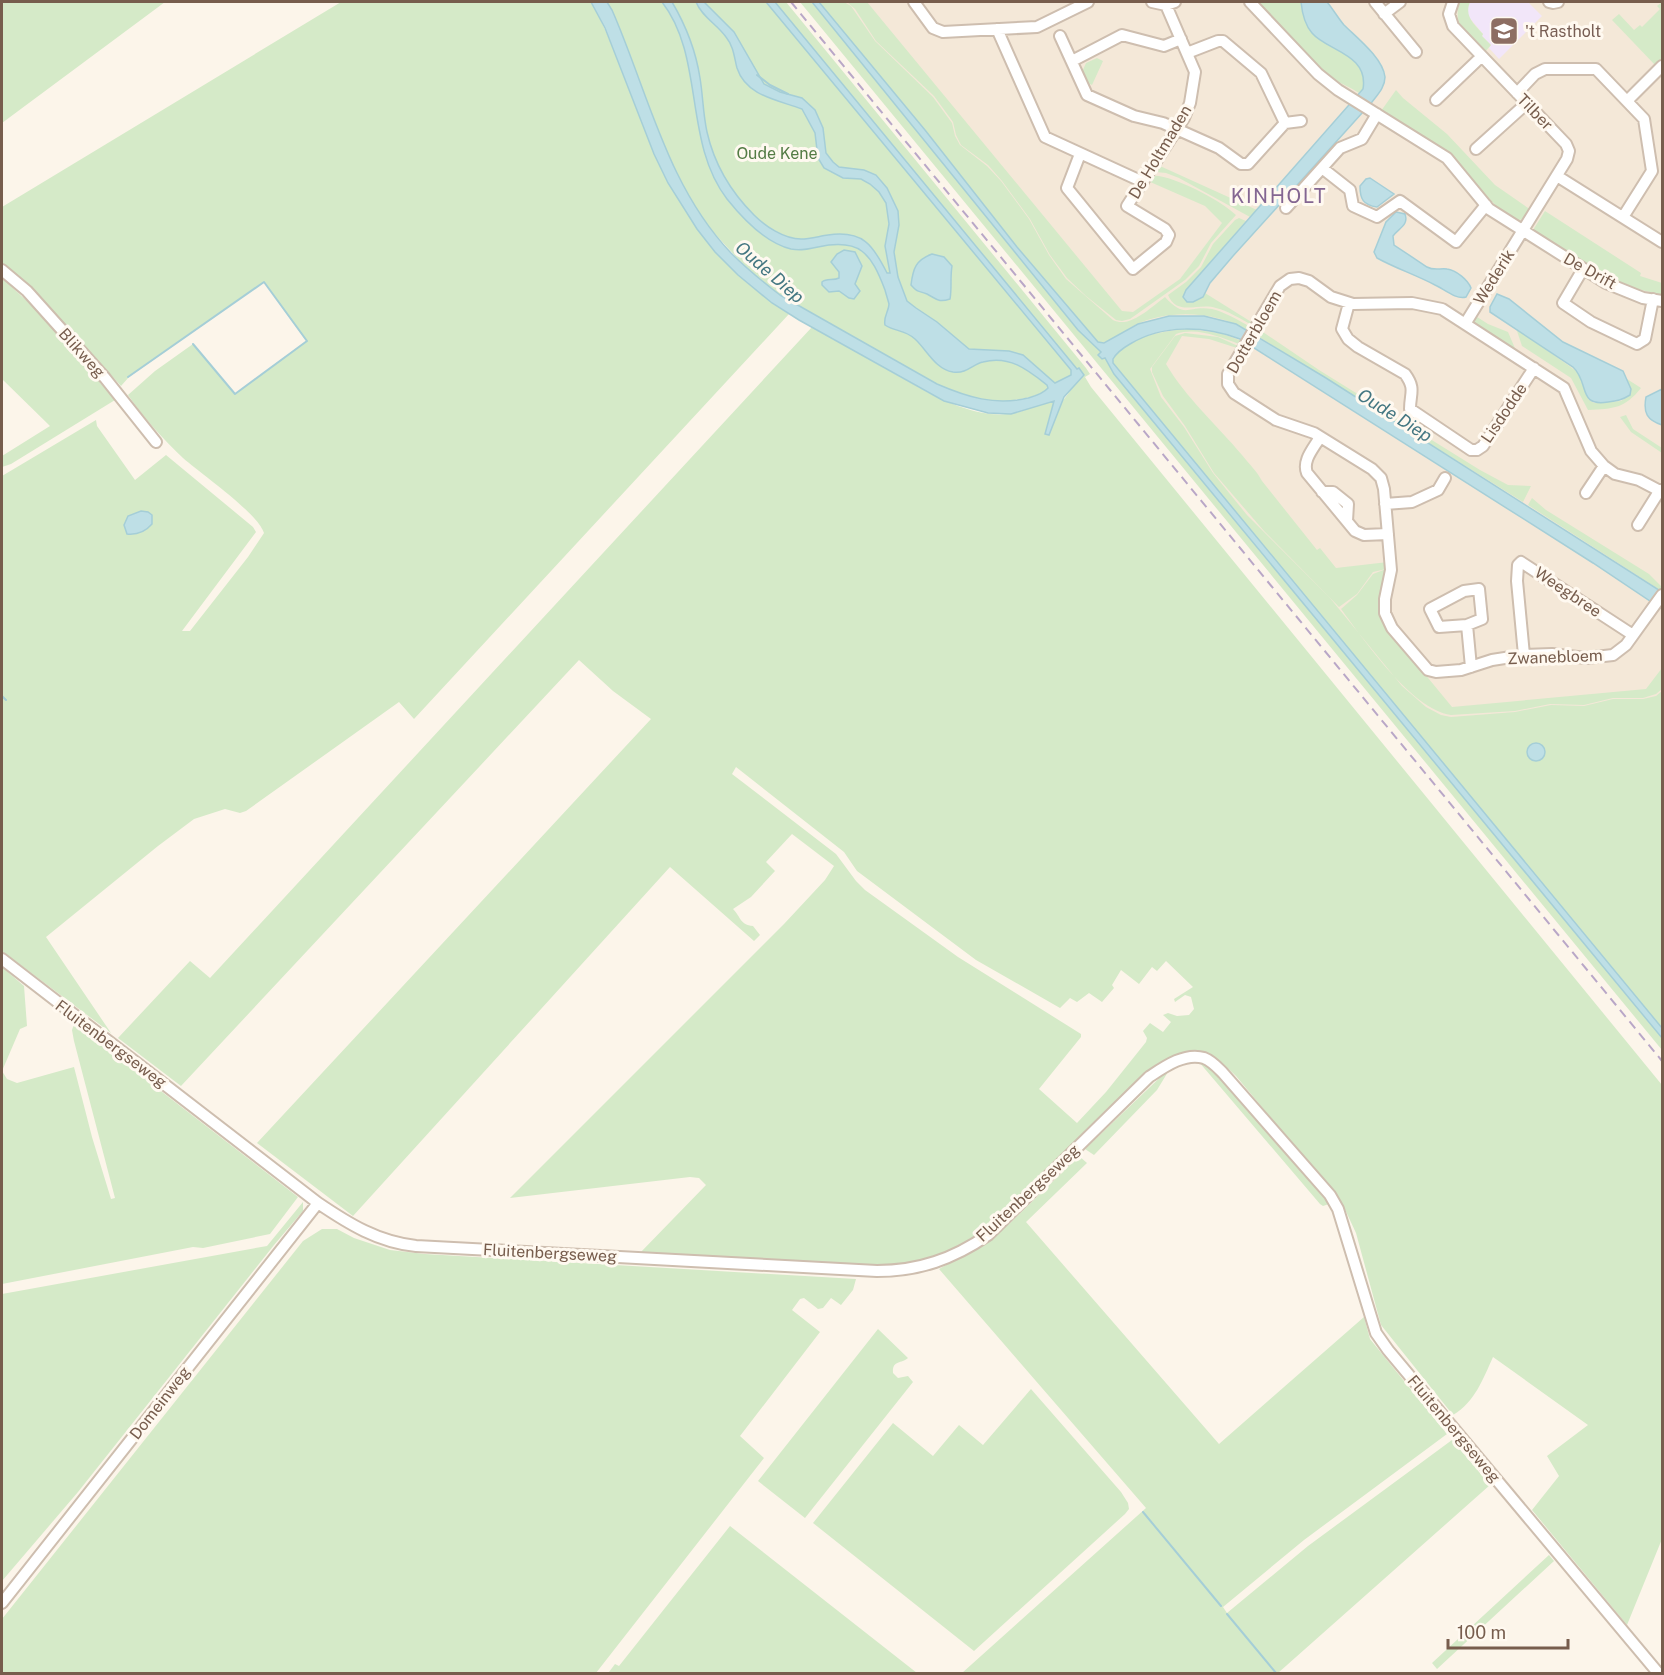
<svg xmlns="http://www.w3.org/2000/svg" width="1664" height="1675" font-family="'Public Sans',sans-serif">
<rect width="100%" height="100%" fill="#fcf5ea"/>
<path fill="#f4e8d8" d="M830 2H1662V722L1417 720 1120 365Z"/>
<path fill="#f2e6f9" d="M1470 2H1528L1542 16 1499 59 1489 48 1491 45 1482 36 1483 34 1468 16 1467 10Z"/>
<path fill="#d5eac8" fill-rule="evenodd" d="M2 2H165L2 123Z
M341 2H591C607 29 617 60 629 90 667 188 698 255 789 314L414 719 399 702 246 811 240 813 225 809 194 819 158 846 46 937 111 1033 2 951V476L96 420 97 426 135 480 166 455 253 527 256 532 182 631H190L248 557 264 533C258 513 201 474 183 458 163 439 143 417 128 395L155 371 193 344 235 394 306 341 264 282 129 377 121 386 23 279 2 265V207ZM141 511 152 524 147 529 136 533 128 516Z
M594 2H786L1086 368 1090 374 1085 377 1091 387 1662 1085V1539L1627 1625 1532 1510 1559 1476 1547 1456 1588 1425 1493 1357C1483 1379 1475 1402 1453 1415L1381 1325 1356 1233 1342 1203 1236 1076C1205 1046 1192 1042 1155 1067 1117 1105 1079 1142 1040 1180 1017 1203 993 1231 964 1246 932 1261 901 1266 866 1267L639 1254 706 1185 699 1178 690 1177 510 1198 784 924 825 880 834 866 792 834 766 862 775 871 751 897 733 909C741 917 740 925 753 926L760 935 754 941 670 867 353 1216 257 1143 651 719 613 691 579 660 181 1086 118 1038 190 961 210 978 812 327 927 392C952 405 986 419 1014 413 1027 411 1042 401 1055 401L1046 434H1049L1059 406 1079 379 1048 388 1044 392 1031 397 1009 401 980 410 779 304 695 212 630 83 603 16ZM736 767 844 852 857 871 976 960 1060 1008 1070 998 1077 1002 1089 993 1102 1002 1114 988 1112 985 1121 970 1139 984 1152 967 1157 971 1166 961 1193 987 1174 999 1175 1002 1185 995 1191 997 1194 1009 1189 1015 1177 1016 1168 1013 1163 1015 1171 1022 1163 1032 1150 1023 1143 1031 1147 1038 1146 1042 1106 1092 1077 1123 1039 1089 1081 1037V1034L958 957 865 890 856 881 836 854 732 774Z
M800 2H812L1078 330 1101 352 1098 355 1102 359 1105 358 1114 374 1662 1038V1050Z
M819 2H844L851 6 875 41 933 97 952 123 955 136 960 145 987 166 1001 181 1029 219 1049 255 1066 279 1113 320C1130 329 1151 307 1165 297 1186 320 1187 305 1212 309 1224 312 1239 320 1250 327L1248 331C1217 311 1168 309 1135 325 1125 330 1108 345 1098 342L1017 247 925 130Z
M847 2H867L1122 311 1133 312 1180 279 1222 223 1205 206 1148 181 1151 176C1168 172 1224 202 1236 215L1211 243 1199 266 1185 280 1130 319 1122 321 1116 320 1086 296 1067 278 1050 255 1030 219 1002 181 988 165 961 145 956 135 953 122 934 96 876 41 855 9Z
M1259 2H1301C1303 13 1306 28 1316 36 1334 51 1369 59 1363 89L1359 93C1350 87 1339 83 1330 77 1311 65 1270 21 1259 2Z
M1460 2H1470C1464 16 1474 24 1483 34L1482 36 1491 45 1485 52C1469 35 1451 26 1460 2Z
M1662 2V58L1655 65 1612 20 1619 14 1634 30 1640 25 1642 27 1660 9 1657 6Z
M1097 58 1103 61 1092 85 1086 82 1082 72 1086 63Z
M1396 90 1403 98 1447 134 1495 185 1531 210 1525 219 1518 220 1498 208 1444 150 1381 111Z
M1160 166 1257 210 1250 217 1179 178 1166 173 1156 172Z
M1545 211 1641 273 1640 276 1662 283V295L1621 285 1536 234 1533 230Z
M1239 218 1246 221 1184 293 1203 297 1205 293 1253 323 1252 325C1241 319 1228 311 1216 308 1199 302 1177 317 1168 295L1186 282 1201 267 1213 244 1235 220Z
M2 278 41 314 115 400 11 464 2 467V456L50 426 2 379Z
M1474 315 1488 324 1508 332 1517 353 1472 322Z
M1516 328 1579 373 1588 399 1594 403 1621 401 1630 395 1631 389 1627 379 1641 388C1625 408 1614 409 1588 410L1571 378 1522 346Z
M1188 329 1220 333 1242 341 1239 344C1219 337 1197 327 1176 334L1150 369 1161 397 1184 427 1213 473 1247 515 1330 598 1402 686 1426 707 1441 715 1451 717 1515 712 1551 705 1584 706 1613 699H1643L1656 696 1662 691V1028L1113 363C1113 338 1169 330 1188 329Z
M1260 330 1319 370 1480 470 1508 485 1531 486 1523 502 1256 335Z
M1185 333 1218 337 1238 346 1237 348 1209 339 1182 336 1166 364C1186 398 1217 425 1242 455 1249 464 1257 471 1262 481L1317 550 1320 548 1336 568 1388 562 1381 600 1424 673 1452 707 1646 689 1662 668V689L1656 694 1643 698H1613L1584 705 1550 704 1515 711 1451 715C1411 709 1365 641 1341 609L1357 595 1373 574 1386 569 1373 572 1357 594 1339 607 1264 531 1214 473 1185 426 1163 396 1152 372V367L1175 336Z
M1626 415 1633 429 1662 448V453L1631 432 1620 417Z
M1532 498 1546 510 1649 574 1662 587 1660 590 1528 505Z
M2 967 24 986 27 1026 20 1029 2 1071 7 1079 17 1083 74 1067 92 1137 111 1199 115 1198 74 1041 72 1030 74 1024 298 1197 270 1234 203 1248 193 1247 2 1284Z
M1199 1062 1218 1072 1329 1204 1323 1206 1320 1204Z
M1171 1067 1157 1090 1094 1155 1085 1149Z
M1079 1156 1087 1163 1026 1222 1219 1444 1364 1317 1370 1339 1447 1434 1304 1540 1223 1607 1227 1613 1308 1546 1452 1440 1490 1485 1278 1673H962L1146 1508 939 1269 978 1247 1010 1223Z
M303 1202V1211L274 1245 78 1492 2 1581V1294L267 1246Z
M322 1229H337L354 1238 390 1250 425 1254 856 1279 853 1290 841 1305 831 1298 823 1308 818 1309 804 1298 800 1299 792 1310 820 1332 740 1436 764 1458 596 1673H2V1619L303 1241Z
M878 1329 908 1358C901 1364 892 1360 893 1373L898 1378 908 1376 913 1382 805 1518 758 1481Z
M1031 1389 1121 1492 1128 1503 1129 1509 1125 1514 974 1651 813 1523 893 1423 933 1456 959 1425 983 1445Z
M730 1526 917 1673H611L609 1672 615 1664 619 1666Z
M1549 1555 1554 1561 1437 1669 1432 1663Z"/>
<path fill="#bedfe6" stroke="#a5ced7" stroke-width="1.5" d="M591 2H607L612 10C648 92 667 186 731 253 746 268 763 282 780 295L937 384C967 397 995 406 1028 398 1035 396 1043 394 1048 388L1047 385C1028 370 1010 355 983 362 973 364 967 374 953 372 935 369 927 350 915 339 904 329 895 332 885 325 883 317 889 311 889 304 888 300 886 294 885 290 871 253 860 238 818 247 809 249 801 251 791 249 766 243 743 219 727 199 683 142 705 57 662 2H672C685 24 696 52 700 78 703 96 703 114 707 132 714 163 731 192 754 215 765 226 784 239 801 239 810 239 820 236 828 235 863 230 873 245 887 273H890L885 246 889 224 886 203 879 192 870 184 861 179 843 178 824 168 818 158 815 133 802 109C778 100 746 96 737 68 734 57 734 47 726 37 717 24 702 17 696 2H704L734 32 764 84 780 92 802 98 815 110 823 128 826 153 833 162 839 167 864 170 876 175 887 188 898 211 899 225 894 252 898 277 907 301 916 308 937 322 969 349 1009 351 1023 355 1055 383 1071 375V370L766 2H775L1077 369 1079 368 1084 375 1064 397 1049 435 1045 434 1054 401 1011 414 988 413 944 401 799 320 772 303 738 275 715 252 697 229 668 183 654 154 605 28Z
M812 2H819L925 130 1017 247 1098 342 1104 343 1138 324 1169 316H1204L1236 324 1326 378 1662 592V609L1593 563 1240 339C1205 326 1163 324 1130 344 1123 348 1117 352 1113 359V363L1662 1028V1038L1114 374 1105 358 1102 359 1098 355 1101 352 1078 330Z
M1301 2H1327C1333 9 1338 18 1344 25 1356 37 1383 58 1385 77 1385 87 1378 94 1372 102L1233 256 1210 283 1203 297 1193 302H1187L1183 297 1186 290 1363 89C1369 54 1327 51 1312 33 1305 25 1302 12 1301 2Z
M1370 178 1394 194 1377 207C1363 205 1360 199 1360 186L1366 179Z
M1396 212 1405 214C1409 225 1399 228 1393 236L1394 245 1427 267C1434 271 1440 268 1447 269 1456 270 1468 280 1471 288L1466 297C1456 300 1444 289 1435 285 1416 275 1395 268 1377 258L1374 252 1386 222Z
M844 250 855 252 862 266 855 284 860 291 854 299 849 298 839 291 829 292 822 285V282C827 278 833 281 839 278V272L831 262 837 254Z
M932 254 944 257 952 266C950 278 952 288 950 299 938 303 937 299 927 294 918 290 919 294 911 285 913 268 916 260 932 254Z
M1497 294 1509 299 1563 342 1623 371 1631 389 1630 395C1622 400 1617 401 1608 402 1577 407 1590 383 1573 367L1490 312V307Z
M1662 389V425C1647 420 1643 413 1646 397Z
M141 511 148 512 152 515V524C146 531 137 535 127 534L124 525 128 516Z
M1527 752a9 9 0 1 1 18 0a9 9 0 1 1-18 0Z"/>
<g fill="none" stroke-linecap="round" stroke-linejoin="round">
<path stroke="#a5ced7" stroke-width="2" d="M757 75 770 85 788 94
M128 377 264 282 307 341 235 394 193 344
M2 696 6 700
M1143 1512 1221 1606
M1227 1614 1276 1673"/>
<g stroke="#cebeaf" stroke-width="14">
<path id="minor" d="M914 2 933 28 943 32 1037 27 1088 2
M1152 2 1166 5 1175 2
M1250 2 1318 74 1338 90 1447 158 1489 209 1606 283 1643 298 1662 301
M1375 2 1416 52
M1453 2 1449 14 1453 26 1566 144 1569 151 1567 159 1465 324
M1549 2 1553 3 1558 2
M1384 14 1400 2
M997 29 1045 137 1143 182
M1060 36 1087 95 1134 116 1163 123 1219 148 1241 164H1248L1285 123 1261 73 1223 41H1218L1187 53
M1072 61 1122 35 1164 46 1181 39
M1517 93 1535 74 1545 69H1596L1644 119 1652 171 1623 217
M1436 100 1481 57
M1627 101 1662 66
M1285 123 1301 121
M1476 149 1527 103
M1080 154 1067 188 1133 269 1166 242 1169 235 1165 229 1127 206 1184 118 1190 103 1195 72 1166 5
M1322 168 1350 190 1353 206 1377 217 1400 201 1456 242 1486 205
M1557 176 1662 242
M1286 208 1340 148 1362 139 1377 114
M1583 269 1563 303 1591 322 1637 344 1645 339 1653 299
M2 270 27 291 105 378 156 442
M1349 303 1342 329 1348 339 1358 347 1405 374C1416 389 1410 393 1410 409L1471 450H1477L1483 446 1534 368
M1320 437C1314 448 1302 460 1307 473L1355 531 1364 535 1388 534
M1322 492H1333L1348 504 1347 521
M1662 492 1639 480 1615 474 1604 466 1591 451 1564 388 1442 309 1412 303 1353 304 1331 297 1309 281 1299 278 1290 279 1280 286 1228 374V384L1234 393 1276 420 1314 433 1372 469 1381 478 1384 489 1391 570 1385 599V613L1392 628 1428 670 1436 672 1461 670 1492 660 1524 655 1552 654 1586 658 1613 655 1626 645 1662 595
M1586 493 1604 466
M1385 504 1412 502 1438 490 1445 478
M1638 525 1660 490
M1479 589 1482 619 1467 625 1439 627 1430 609 1464 591Z
M1467 625 1471 667
M1524 655 1517 581 1518 565 1521 562 1633 635
M2 959 318 1203C349 1224 378 1242 416 1246L877 1271C919 1271 953 1259 988 1235L1149 1077C1164 1067 1185 1052 1204 1058 1212 1061 1218 1068 1223 1073L1330 1195 1338 1209 1376 1333 1388 1350 1659 1674
M2 1603 318 1203"/>
</g>
<use href="#minor" stroke="#fff" stroke-width="10"/>
<path stroke="#b9a7c7" stroke-width="2" stroke-dasharray="9 6" stroke-linecap="butt" d="M791 2 1662 1061"/>
</g>
<defs>
<g id="school-square" transform="scale(1.5)"><rect x="-9" y="-9" width="18" height="18" rx="4" fill="#8d6e63" stroke="#fff9f0"/><path d="M0-5L7-2L0 1L-7-2ZM-4 1L0 2.5L4 1V4Q0 6-4 4Z" fill="#fff"/></g>
</defs>
<g fill-rule="evenodd">
<use href="#school-square" x="1504" y="31"/>
</g>
<g text-anchor="middle" dominant-baseline="central" stroke-width="6" stroke-linejoin="round" paint-order="stroke">
<g font-size="16" fill="#785e54" stroke="#fff9f0" text-anchor="start">
<text x="1525" y="31">'t Rastholt</text>
</g>
<g font-size="16" fill="#775d4d" stroke="#fff9f0">
<text transform="translate(1535 112) rotate(46)">Tilber</text>
<text transform="translate(1160 152) rotate(-59)">De Holtmaden</text>
<text transform="translate(1590 271) rotate(29)">De Drift</text>
<text transform="translate(1494 277) rotate(-58)">Wederik</text>
<text transform="translate(1254 332) rotate(-60)">Dotterbloem</text>
<text transform="translate(82 353) rotate(48)">Blikweg</text>
<text transform="translate(1504 413) rotate(-56)">Lisdodde</text>
<text transform="translate(1568 592) rotate(34)">Weegbree</text>
<text transform="translate(1555 657) rotate(-2)">Zwanebloem</text>
<text transform="translate(111 1044) rotate(37)">Fluitenbergseweg</text>
<text transform="translate(1028 1193) rotate(-43)">Fluitenbergseweg</text>
<text transform="translate(550 1253) rotate(3)">Fluitenbergseweg</text>
<text transform="translate(160 1403) rotate(-52)">Domeinweg</text>
<text transform="translate(1454 1429) rotate(50)">Fluitenbergseweg</text>
</g>
<g font-size="16" fill="#547c45" stroke="#fff9f0">
<text x="777" y="153">Oude Kene</text>
</g>
<g font-size="18" font-style="italic" fill="#447782" stroke="#fff9f0">
<text transform="translate(770 272) rotate(41)">Oude Diep</text>
<text transform="translate(1395 415) rotate(32)">Oude Diep</text>
</g>
<g font-size="20" letter-spacing="1.5" fill="#846692" stroke="#fff9f0">
<text x="1279" y="196">KINHOLT</text>
</g>
</g>
<rect width="1664" height="1675" fill="none" stroke="#775d4d" stroke-width="6"/>
<path d="M1448 1639v9h120v-9" fill="none" stroke="#775d4d" stroke-width="3"/>
<text x="1457" y="1639" font-size="18" fill="#775d4d" stroke="#fff9f0" stroke-width="4.5" paint-order="stroke">100 m</text>
</svg>
